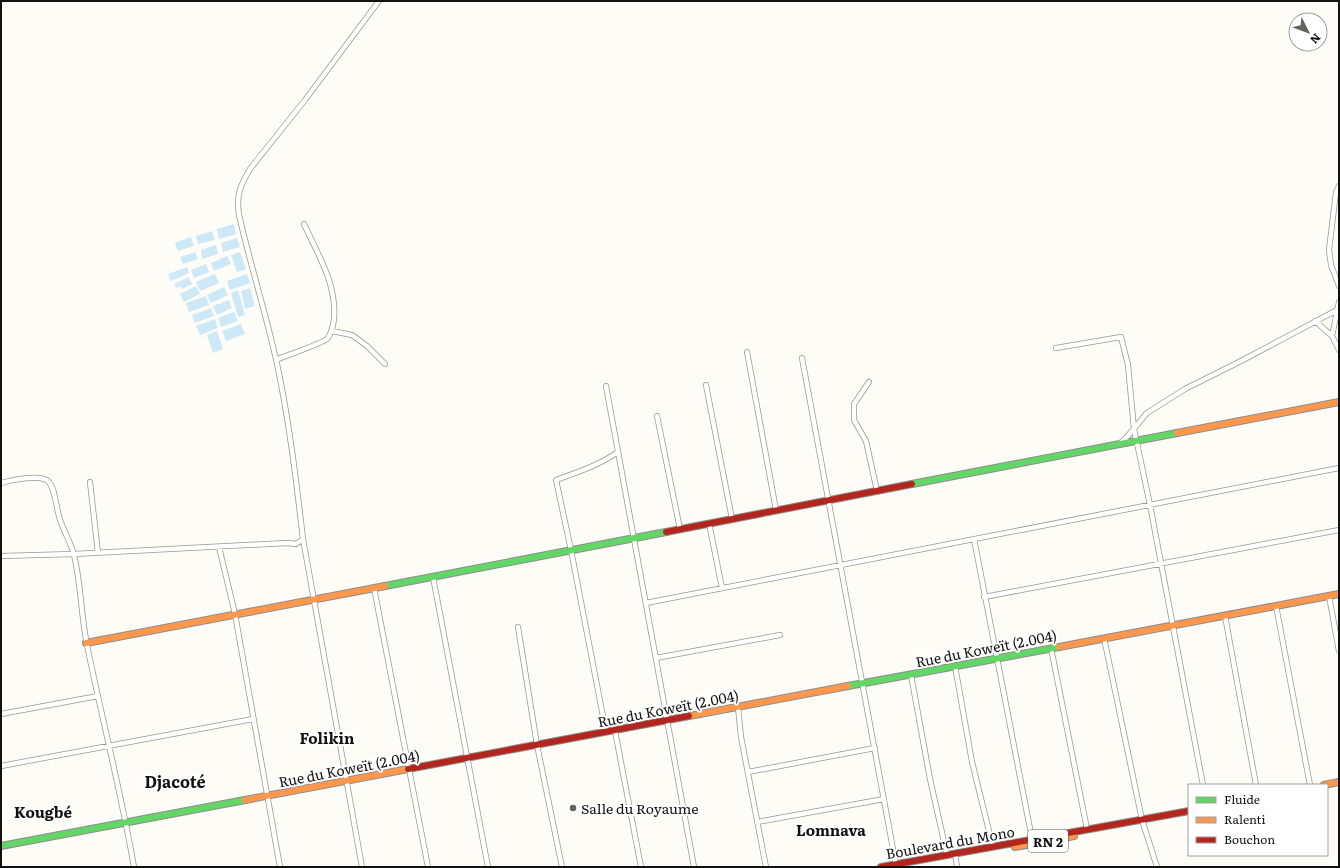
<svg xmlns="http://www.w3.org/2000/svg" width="1340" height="868" font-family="Literata,serif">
<rect width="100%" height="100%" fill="#fdfcf7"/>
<path fill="#cde8f7" d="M234 224 236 234 219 239 217 229Z
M212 231 215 240 198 244 196 236Z
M191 237 194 246 178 251 175 243Z
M237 238 240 247 223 252 221 243Z
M216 245 218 254 202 259 201 250Z
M195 252 198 259 183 264 180 257Z
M240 252 246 269 237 272 231 255Z
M227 256 231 264 214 271 211 263Z
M206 264 209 272 194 278 191 270Z
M187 267 189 273 171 281 168 274Z
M215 274 219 283 200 291 196 282Z
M247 274 250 283 230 290 227 281Z
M189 277 192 284 182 289 180 286 176 288 174 284Z
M196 286 200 294 184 302 180 294Z
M224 287 228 295 211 303 207 295Z
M250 288 255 306 245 309 241 291Z
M238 290 245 315 238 317 231 293Z
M206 296 209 305 189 312 186 303Z
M229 300 232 308 217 315 213 306Z
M211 308 214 316 195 323 192 315Z
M234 312 238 321 221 327 218 318Z
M215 319 218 328 200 335 196 326Z
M241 324 245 334 226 341 222 331Z
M217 331 223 349 213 353 207 335Z"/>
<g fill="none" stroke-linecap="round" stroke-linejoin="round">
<g stroke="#979795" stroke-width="6">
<path id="street" d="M1339 186 1336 192 1329 250 1331 265 1339 286
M1315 321 1332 336 1339 350
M332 331 352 335 367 346 385 364
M1332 336 1339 302
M1056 348 1121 337 1128 365 1134 429 1150 505 1203 785
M747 352 776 510
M802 358 896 865
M276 360C285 356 323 343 327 339 332 333 333 326 334 319 337 284 318 255 304 224
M869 382 854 404V420L866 441 877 491
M706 385 732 519
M606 386 694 867
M657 416 680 529
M1119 444 1126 438 1147 413 1185 389 1241 361 1339 309
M90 482 98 553
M1 483C11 480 40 474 48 481 55 487 56 507 59 516 62 529 71 542 74 555 81 584 81 615 87 645 102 719 121 792 134 867
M709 523 722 588
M303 539 362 867
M974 539 1032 839
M219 547 235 614 280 867
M1 556 74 554 287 543 296 544 303 539C296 479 289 419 276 359 265 311 250 263 239 215 236 195 240 186 250 169L305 100 379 1
M433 577 488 867
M374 588 428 867
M1329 596 1339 651
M984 597 1339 530
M646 603 1339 468
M1276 606 1310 785
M1225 616 1256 785
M518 627 537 745 562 867
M1104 638 1142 820 1157 867
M1051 648 1087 829
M656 658 780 635
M955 666 972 762 993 847
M911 675 930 779 947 855
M738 707 741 737 766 867
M1 714 98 696
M615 731 641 867
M606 732 571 550 556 480C578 472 599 465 618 452
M1 766 253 719
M748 772 875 748
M757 822 884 799
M955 854 957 867"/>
</g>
<g stroke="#8e8d8b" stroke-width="8">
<path id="fast" d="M912 484 1177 433
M385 586 666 532
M848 686 1059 647
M1 846 245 800"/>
</g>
<g stroke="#8e8d8b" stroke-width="8">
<path id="slow" d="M1177 433 1339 402
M86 643 385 586
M1059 647 1339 594
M689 716 848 686
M1324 785 1339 782
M245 800 408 769
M1015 847 1074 836"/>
</g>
<g stroke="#8e8d8b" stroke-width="8">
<path id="jam" d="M666 532 912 484
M408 769 689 716
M881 867 1189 811"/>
</g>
<use href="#street" stroke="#fffffe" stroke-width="4.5"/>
<use href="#fast" stroke="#63d668" stroke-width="6"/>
<use href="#slow" stroke="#ff974d" stroke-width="6"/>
<use href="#jam" stroke="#b3261e" stroke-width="6"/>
</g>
<circle fill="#646362" stroke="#fff" stroke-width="1.5" cx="573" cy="808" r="4"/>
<g text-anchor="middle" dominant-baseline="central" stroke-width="4" stroke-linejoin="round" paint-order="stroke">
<rect fill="#fff" stroke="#585858" stroke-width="1" x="1028" y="830" width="40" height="22" rx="3"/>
<g font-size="13" font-weight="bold" fill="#111">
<text x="1048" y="841">RN 2</text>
</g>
<g font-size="14" fill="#111" stroke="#fff">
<text transform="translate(986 648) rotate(-11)">Rue du Koweït (2.004)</text>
<text transform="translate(668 708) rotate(-11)">Rue du Koweït (2.004)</text>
<text transform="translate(349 768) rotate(-11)">Rue du Koweït (2.004)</text>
<text transform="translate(950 842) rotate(-10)">Boulevard du Mono</text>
</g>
<g font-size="14" fill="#111" stroke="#fff" text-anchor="start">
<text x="581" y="808">Salle du Royaume</text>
</g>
<g font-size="15" font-weight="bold" fill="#111" stroke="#fff">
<text x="327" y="737">Folikin</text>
<text x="43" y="811">Kougbé</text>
<text x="831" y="829">Lomnava</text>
</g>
<g font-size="16" font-weight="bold" fill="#111" stroke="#fff">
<text x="175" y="781">Djacoté</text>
</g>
</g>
<rect width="1340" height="868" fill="none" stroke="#111111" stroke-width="4"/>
<rect x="1188" y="784" width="140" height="72" fill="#ffffff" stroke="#a0a0a0"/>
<rect x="1196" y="797" width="20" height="6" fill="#63d668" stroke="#a0a0a0"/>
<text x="1224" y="804" font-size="12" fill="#111111">Fluide</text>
<rect x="1196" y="817" width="20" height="6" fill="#ff974d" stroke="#a0a0a0"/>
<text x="1224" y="824" font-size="12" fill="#111111">Ralenti</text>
<rect x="1196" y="837" width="20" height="6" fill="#b3261e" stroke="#a0a0a0"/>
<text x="1224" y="844" font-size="12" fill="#111111">Bouchon</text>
<g transform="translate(1308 32) rotate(132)"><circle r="19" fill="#ffffff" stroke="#a0a0a0"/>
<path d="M0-3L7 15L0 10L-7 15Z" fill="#646362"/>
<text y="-6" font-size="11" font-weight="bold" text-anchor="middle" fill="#111111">N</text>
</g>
</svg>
